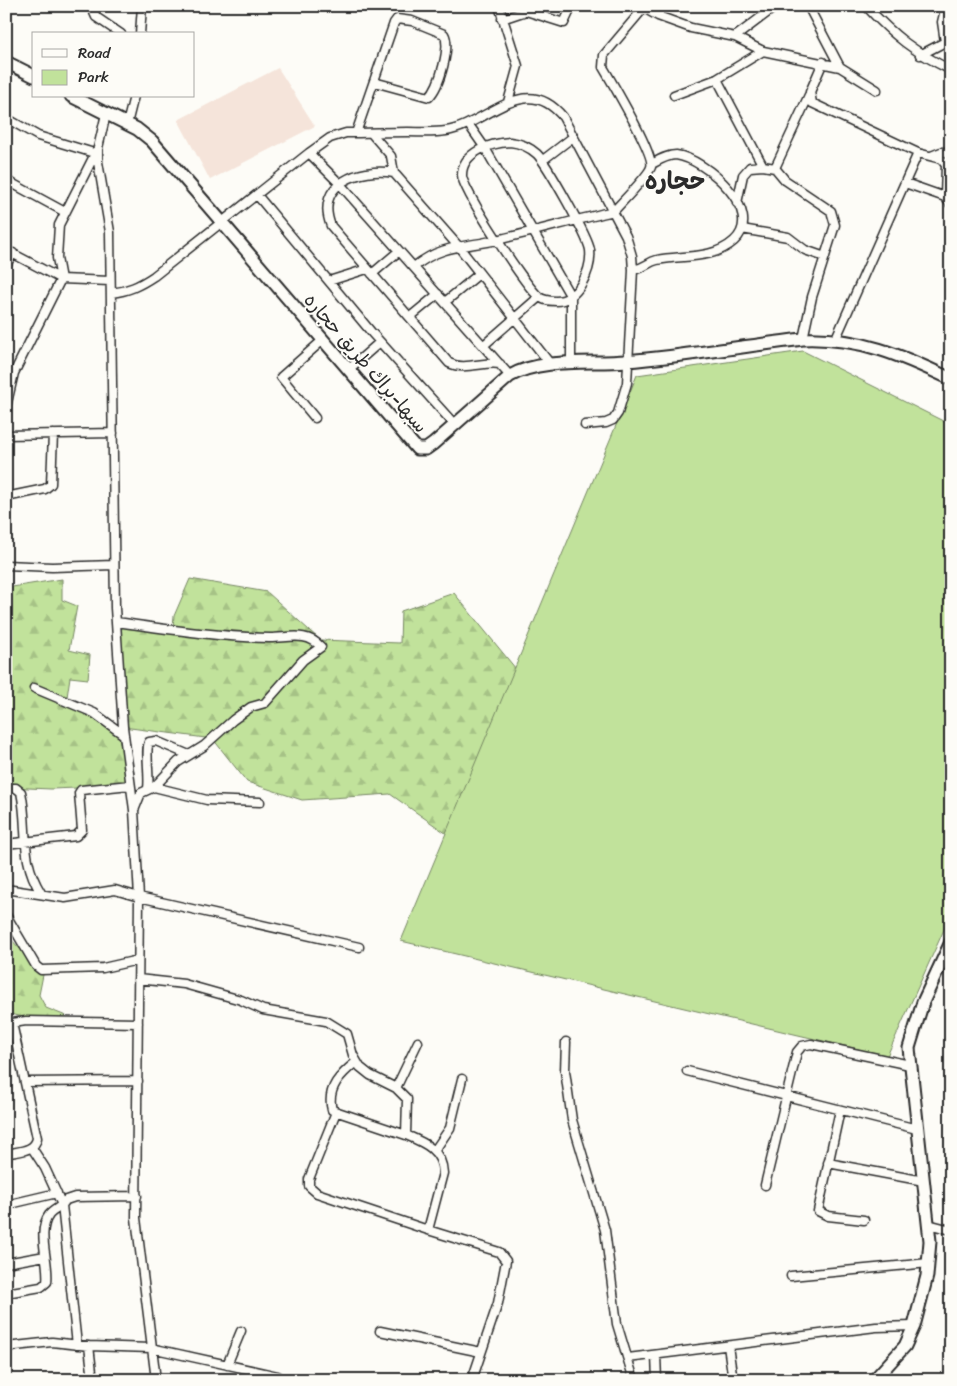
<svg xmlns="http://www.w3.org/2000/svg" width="957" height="1386" font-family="Sriracha,'Playpen Sans Arabic',sans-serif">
<defs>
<pattern id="forest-firs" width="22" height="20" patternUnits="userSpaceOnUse" patternTransform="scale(1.25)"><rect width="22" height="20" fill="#c1e29b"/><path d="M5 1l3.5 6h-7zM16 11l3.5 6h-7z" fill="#a6c286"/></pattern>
</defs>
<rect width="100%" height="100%" fill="#fdfcf7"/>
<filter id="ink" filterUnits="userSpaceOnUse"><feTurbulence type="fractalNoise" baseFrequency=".02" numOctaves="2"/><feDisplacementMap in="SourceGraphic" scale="10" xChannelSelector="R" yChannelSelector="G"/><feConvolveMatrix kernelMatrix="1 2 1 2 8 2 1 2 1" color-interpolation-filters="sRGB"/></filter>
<g filter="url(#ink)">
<path fill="#f5e4da" d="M278 68 315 126 210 180 178 120Z"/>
<path fill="url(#forest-firs)" stroke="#768663" d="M62 579V600L77 606 69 650 90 655 88 679 70 677 67 697 76 705 124 735 129 786 51 789 6 787V588Z
M190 579 267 592 320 640 400 643 401 611 454 593 516 669 447 834 390 794 302 800 247 782 213 739 123 727 116 619 173 626 174 616Z
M6 934 38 968 44 970 39 995 46 1008 66 1016V1021L26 1018 6 1013Z"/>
<path fill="#c1e29b" stroke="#768663" d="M803 351 951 425V914L887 1056 401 941 637 375Z"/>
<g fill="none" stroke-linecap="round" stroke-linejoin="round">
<g stroke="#2b2b2b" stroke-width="11">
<path id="street" d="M91 6 96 17 121 34
M499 6 518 66 508 102
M640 6 658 16 691 28 735 37 763 51 840 67 877 90
M808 6 840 67
M866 6C894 36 914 52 951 70
M658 16 661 6
M502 19 526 11 564 23 572 6
M140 34 142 6
M735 37 776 6
M920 55 945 42 942 22 946 6
M823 62 810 92 812 103 918 153 941 159 946 165 945 197
M717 79 763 166 775 168 785 180 831 211 835 225 812 297 803 339
M674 95 717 79 763 51
M106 114 98 148V162L110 232 115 608 123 727 134 810 139 897 136 1218 156 1380
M6 118 38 136 94 153
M127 124 134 96
M469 125 485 148 571 297V364
M356 133 394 23 397 19 412 21 444 34C451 46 440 86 429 97L374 82
M371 133 391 156 394 173
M510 142C521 143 529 147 537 154 547 164 588 237 590 250 592 270 578 301 556 301 550 301 542 300 538 296 525 285 461 188 462 175 462 152 491 143 510 142Z
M309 153 339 183 510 376
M931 156 941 152H951
M543 160 573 137
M775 168 809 95
M6 180 65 212
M905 183 945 197 951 205
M257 195 372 333 455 425
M737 203 743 175 750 167 763 166
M742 229 788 237 805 250 825 257
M6 250 61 279 110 281
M6 265 13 253
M414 267C440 245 465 247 497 240 536 231 575 220 614 211 621 203 649 175 651 167 655 155 611 81 603 67L604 55 643 9
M633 270C645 268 648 262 657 260 682 255 713 260 734 241 766 212 706 159 676 155 667 155 659 160 652 164
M372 274 399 251
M329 281 367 269
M111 293C128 291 139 286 154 276L309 153 330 138 346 133C367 133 387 132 408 132 421 132 433 133 446 131 487 125 525 70 563 117L626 236 632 256 633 270 627 383 618 413 613 420 606 423 585 425
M445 302 479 274
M410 317 438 294
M836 338 918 153
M484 345 539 297
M500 364C483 361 465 371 449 363L331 226C314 183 361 167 394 173L459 247 551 365
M348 370 380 342
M6 407 14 373 61 279 57 258 59 225 98 148
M315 418 281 377 323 340
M6 435 113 433
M6 497 45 489 51 484 53 434
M6 565 52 567 114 565
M116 622C167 629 218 637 270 638 289 638 307 631 321 647L303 660 265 703 251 707 233 720 204 746 178 762 154 787
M34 688 94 713 124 735
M6 788H16L21 792C29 829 19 858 41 893
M148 788C150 777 145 749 149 742L156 741 189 755
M135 808 141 793 154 787 207 800 260 802
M6 844 76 836 82 830 79 793 81 790 130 785
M6 889 65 898 115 890 139 897 359 947
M6 915 36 966 41 970 103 968 138 960
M138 979 184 984 241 1000 263 1010 326 1021 347 1034 353 1055 360 1067 370 1075 396 1088 407 1099 406 1135C425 1143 442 1150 443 1173L428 1230 499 1252 506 1261 498 1303 472 1380
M6 1024 26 1021 138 1023
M566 1042 565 1071 572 1120 605 1230 617 1324 634 1380
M356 1062C341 1074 326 1088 332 1110L406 1135
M687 1071 917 1129
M26 1082 138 1081
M396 1088 418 1042
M840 1110 818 1211 828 1216 864 1220
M336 1112 309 1179V1186L317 1193 428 1230
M435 1150 450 1128 462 1079
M6 1154C17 1151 35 1152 37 1138L12 1023
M828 1163 924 1181
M765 1185 797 1052 802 1046 811 1044 910 1065
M6 1205 57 1193
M928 1224 951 1230
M6 1263 45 1256
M791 1276 929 1263
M6 1293 41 1287 47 1282C50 1262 36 1233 49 1215 52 1211 58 1208 62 1205L45 1168 32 1148
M380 1331 481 1352
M77 1345 62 1205 66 1200 75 1197 137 1196
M89 1346 93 1380
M728 1346 733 1380
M6 1347 52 1342 89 1346 151 1348 278 1376
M656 1355 657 1380
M628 1358 876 1327 914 1326
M227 1365 241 1331"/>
</g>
<g stroke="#2b2b2b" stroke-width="15">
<path id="secondary" d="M6 62 34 76
M71 96 137 129 152 141 417 449H426L433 444 510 376C541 358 590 364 626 361 685 356 744 346 803 339 859 337 901 355 951 379
M874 1380 905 1346 914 1326 927 1276 930 1241 909 1048 923 1002 951 942"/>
</g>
<use href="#street" stroke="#fdfcf7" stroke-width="8"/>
<use href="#secondary" stroke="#fdfcf7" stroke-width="11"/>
</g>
</g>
<g text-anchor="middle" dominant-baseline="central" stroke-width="4" stroke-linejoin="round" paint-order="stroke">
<g font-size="19" fill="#2b2b2b" stroke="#fdfcf7">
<text transform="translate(366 363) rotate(49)">سبها-براك طريق حجاره</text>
</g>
<g font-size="24" font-weight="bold" fill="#2b2b2b" stroke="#fdfcf7">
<text x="675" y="181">حجاره</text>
</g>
</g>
<rect width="957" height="1386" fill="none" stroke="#fdfcf7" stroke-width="25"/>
<rect x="12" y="12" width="932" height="1361" fill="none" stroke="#2b2b2b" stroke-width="2" filter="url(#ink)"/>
<rect x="32" y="32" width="162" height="65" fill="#fdfcf7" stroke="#a9a8a5"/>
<rect x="42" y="49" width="25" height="8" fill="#fdfcf7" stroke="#a9a8a5"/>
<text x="78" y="58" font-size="15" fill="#2b2b2b">Road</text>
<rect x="42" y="70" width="25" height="15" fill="#c1e29b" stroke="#a9a8a5"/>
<text x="78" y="82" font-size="15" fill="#2b2b2b">Park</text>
</svg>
